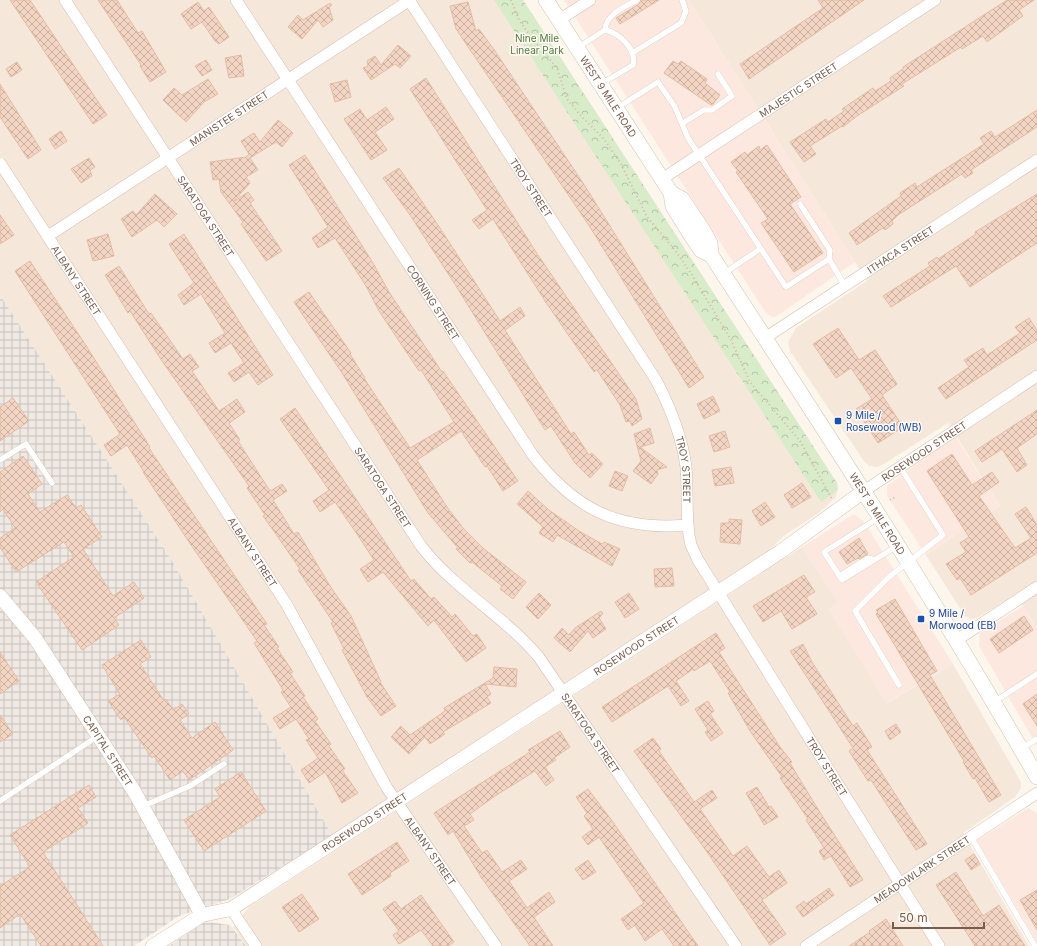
<svg xmlns="http://www.w3.org/2000/svg" width="1037" height="946" font-family="Inter,sans-serif">
<defs>
<pattern id="industrial-grid" width="8" height="8" patternUnits="userSpaceOnUse"><rect width="8" height="8" fill="#efe9e4"/><path d="M0 4h8M4 0v8" fill="none" stroke="#c7c0bb"/></pattern>
<pattern id="forest-crowns" width="20" height="18" patternUnits="userSpaceOnUse"><rect width="20" height="18" fill="#d8ecc9"/><path d="M2 6a3 3 0 1 1 6 0M12 15a3 3 0 1 1 6 0" fill="none" stroke="#b4c2a5"/></pattern>
<pattern id="building-cross-hatch" width="8" height="8" patternUnits="userSpaceOnUse"><rect width="8" height="8" fill="#f3d5c3"/><path d="M0 0l8 8M0 8l8-8" fill="none" stroke="#cab0a1"/></pattern>
</defs>
<rect width="100%" height="100%" fill="#fdf6ec"/>
<path fill="#f5e8da" d="M0 0H523L837 483 838 489 836 497 820 512 785 535 764 555 332 835 172 561 0 295Z
M689 0H1037V628L1016 595 977 618 972 619 965 616 926 555 1000 506 948 423 884 464 877 467 869 466 863 460 790 351 788 342 796 328 867 281Z
M802 547 839 603 829 609 887 703 953 664 1021 782V788L1015 797 963 833 1029 946H246L233 927 249 907Z"/>
<path fill="#fde8e0" d="M564 0H689L855 262 774 318 766 313Z
M955 436 1000 506 926 555 887 496V486Z
M854 514 864 522 953 664 886 703 829 609 838 602 802 547Z
M1023 606 1037 628V746L979 646 980 633Z
M1028 808 1037 813V942L977 841Z"/>
<path fill="url(#industrial-grid)" d="M0 295 172 561 332 835 230 899 179 916 134 946H0Z
M209 922 230 925 246 946H169L203 923Z"/>
<path fill="url(#forest-crowns)" d="M494 0H523L837 483 838 489 833 494 821 502Z"/>
<path fill="url(#building-cross-hatch)" stroke="#e6bba3" d="M10 0H30L107 115 93 124Z
M98 0H117L138 33 142 31 166 72 150 82 140 66 141 65Z
M641 0H659L620 24 616 18 639 4Z
M818 0H864L749 79 740 64 823 8Z
M1007 0H1034L1019 10 1023 16 987 42 983 36 962 49 961 47 902 84 904 86 857 116 843 127 842 126 810 146 816 154 804 162 790 142 826 119 828 122 844 111 842 109 873 88 875 91 891 81 890 78 904 68 903 67Z
M198 2 204 11 209 7 229 37 219 44 215 41 202 22 191 29 181 14Z
M468 2 476 31 479 29 495 51 585 186 704 377 689 388 590 227 456 29 450 6Z
M330 3 332 5 329 7 333 20 323 27 318 20 302 39 288 27 298 15 303 20Z
M398 45 411 56 400 68 395 64 371 80 363 68 368 66 367 61 375 56 381 65Z
M241 55 244 76 229 78 225 58Z
M206 60 212 70 202 76 195 66Z
M673 61 678 64 681 61 707 79 705 83 720 95 713 104 711 105 664 73Z
M17 62 22 70 11 77 6 69Z
M426 78 536 252 636 399 642 419 632 426 630 421 626 422 620 405 597 370 594 372 547 304 493 219 479 229 472 220 487 210 410 89Z
M208 79 218 94 204 102 186 122 163 100 174 88 182 95Z
M347 80 351 97 335 102 330 84Z
M0 84 41 150 28 159 0 117Z
M386 107 394 119 375 132 387 150 371 160 344 119 360 109 367 120Z
M1037 110V127L971 170 973 173 965 178 962 174 898 215 892 221 893 224 885 230 883 228 857 245 849 233 901 196 900 193 915 183 917 187 984 144 980 138 991 131 995 137Z
M278 120 293 133 282 147 276 142 250 158 258 170 246 177 250 183 233 202 248 192 254 200 250 203 282 251 266 261 241 224 243 222 221 192 219 179 213 180 210 162 246 157 249 154 241 141 254 133 260 142Z
M61 131 67 141 55 149 49 139Z
M767 145 801 197 790 204 823 253 794 272 761 223 768 219 736 172 738 171 731 162 745 152 747 155 759 146 760 150Z
M305 155 373 263 389 292 442 372 443 371 518 481 503 491 487 466 485 467 461 431 417 460 447 507 463 528 483 548 526 582 513 599 500 589 502 586 472 562 470 563 456 549 458 548 428 513 342 373 294 302 309 292 351 353 350 354 365 378H364L410 448 454 422 421 370 419 371 379 311 366 286 335 238 318 248 312 238 328 227 289 165Z
M89 158 95 167 90 170 92 176 81 183 71 169Z
M399 168 440 228 500 321 520 307 525 316 505 330 571 434 574 432 589 455 592 453 603 464 590 478 575 463 551 426 545 430 456 286 410 215 383 178Z
M155 194 177 214 164 227 157 220 132 237 121 219 133 211 136 215Z
M1037 194V243L970 287 956 266 891 307 883 296 930 266 928 263 937 257 938 259 976 234 975 232Z
M0 215 14 235 0 244Z
M108 234 114 256 93 261 87 240Z
M184 234 273 375 258 385 249 372 234 382 228 373 244 363 231 343 215 353 209 343 225 333 201 294 184 305 178 295 194 283 169 244Z
M30 261 85 344 150 447 149 448 267 624 264 625 279 647 277 648 293 672 290 673 305 696 303 697 318 719 315 721 331 744 329 746 345 769 342 770 358 793 342 803 325 772 309 783 301 770 318 758 306 740 309 739 296 719 280 729 273 718 291 707 281 692 283 690 254 643 257 641 189 542 143 472H144L127 445 111 456 104 445 120 434 15 271Z
M119 266 149 314 151 313 183 359 190 354 199 367 192 371 219 411 237 399 245 412 229 423 240 440 238 441 270 491 282 484 287 491 273 500 294 534 298 532 330 586 351 616 381 682H380L396 706 381 716 367 697 342 650 344 649 331 623 333 622 298 570 300 569 273 530 263 516 265 515 247 488 249 486 160 358 130 311 128 313 119 298 105 275Z
M1029 318 1037 330V340L946 399 938 388 969 367 964 360 983 348 987 355 1020 333 1015 327Z
M838 328 859 360 875 350 897 384 882 395 903 427 878 443 856 409 872 399 851 368 836 378 813 344Z
M713 396 720 411 704 419 697 404Z
M13 398 29 421 0 441V407Z
M295 408 411 581 414 579 431 599 434 597 452 617 455 614 473 636 477 634 486 648 466 662 434 620 428 626 383 572 368 582 360 569 374 560 357 534 335 502 320 512 313 501 329 490 280 419Z
M1037 410V434L1017 448 1027 465 1017 472 1002 449 982 462 975 451Z
M650 428 654 443 640 447 667 467 657 470 658 474 651 484 633 471 641 461 634 434Z
M725 431 730 447 714 452 709 436Z
M952 454 972 485 992 472 999 482 979 496 1015 548 1031 538 1015 514 1026 507 1037 525V553L971 595 960 578 957 580 946 564 966 552 960 543 969 537 927 471Z
M23 456 42 484 28 494 40 512 67 495 76 508 81 505 102 537 83 549 113 596 134 582 144 598 114 618 119 625 82 650 36 582 74 557 64 542 16 572 0 547V538L15 528 3 509 0 512V472Z
M731 467 734 483 715 486 712 470Z
M615 471 628 476 622 491 609 486Z
M802 483 811 497 792 508 784 495Z
M528 491 549 510 579 531 602 544 604 542 620 549 612 566 557 535 553 542 539 533 543 527 517 504Z
M765 502 775 517 761 526 752 511Z
M729 519 742 520 740 544 720 542 721 523H729Z
M859 538 868 554 859 559 858 558 847 564 839 552Z
M672 568 674 586 655 587 654 569Z
M804 575 815 592 806 597 817 614 792 629 781 611 763 622 753 606Z
M539 593 551 605 538 619 526 607Z
M629 593 639 609 625 618 615 602Z
M895 599 937 671 930 675 1001 795 989 802 975 778 973 779 963 762 964 761 876 614 878 612 876 610Z
M601 611 603 613 599 618 606 629 593 638 588 631 570 652 554 638 562 628 569 635 575 628Z
M1024 616 1033 630 999 653 990 639Z
M716 633 725 648 719 652 780 747 792 762 790 763 816 806 863 880 850 887 831 856 824 860 819 851 824 848 806 820 808 819 780 778 782 777 750 731 728 693 730 692 710 661 694 671 693 669 676 681 689 701 681 706 668 686 612 722 602 707Z
M141 640 151 657 140 664 164 701 166 699 173 710 182 704 189 714 180 720 192 738 215 722 233 750 189 780 183 771 170 780 154 756 152 758 124 717 121 720 108 701 120 694 102 665Z
M803 644 812 662 853 726 857 723 872 747 867 750 927 844 916 850 871 780 868 781 849 751 853 748 790 651Z
M0 652 19 681 0 694Z
M494 667 517 669 516 687 485 684 491 694 487 697 491 703 443 732 445 734 430 744 425 737 409 754 391 737 401 726 410 735 445 711 444 708 493 678Z
M1037 694V726L1023 704Z
M708 701 714 711 710 714 723 733 711 741 705 732 708 730 695 709Z
M0 715 13 734 0 742Z
M896 724 901 732 890 740 885 731Z
M560 731 570 747 554 758 556 760 545 767 554 780 546 786 535 771 495 796 470 814 474 820 464 826 482 853 487 850 502 872 521 860 527 869 509 881 527 908 549 892 555 902 534 917 553 946H530L481 877 453 831 448 835 434 813 530 752 528 750Z
M653 738 661 749 659 751 694 802 712 790 717 798 700 809 733 856 747 846 769 877 779 870 787 883 762 900 786 934 770 945 707 852 634 751Z
M241 772 266 811 204 851 184 820 220 797 215 789Z
M89 785 96 797 78 808 88 823 43 852 103 946H41L20 914 0 928V886L30 867 10 835Z
M757 787 769 807 771 806 778 817 764 825 746 793Z
M588 789 613 822 698 946H674L662 929 645 941 635 925 628 930 621 919 644 903 599 837 588 845 582 837 593 829 584 816 587 813 576 797Z
M397 842 409 861 390 873 391 876 362 895 348 874Z
M974 854 980 864 971 870 965 860Z
M588 860 596 872 583 880 575 869Z
M956 872 983 916 999 905 1025 946H975L936 885Z
M829 888 834 895 803 917 796 907 804 901 806 904Z
M1037 890V930L1020 900Z
M302 894 319 919 299 932 282 907Z
M421 895 454 942 448 946H433L421 930 399 944 393 935 399 931 383 909 395 901 401 909Z
M886 919 903 946H849L870 932 869 931Z"/>
<g fill="none" stroke-linecap="round" stroke-linejoin="round">
<g stroke="#d1beb0" stroke-width="6">
<path id="service" d="M605 30C606 14 625 7 637 0
M577 48 605 30C619 33 637 49 633 65L601 84
M632 53 681 23 686 11 682 0
M617 108 658 82 675 107 688 138 786 287 829 259
M683 123 704 110H712L732 96 718 74
M800 204 830 250 829 259 845 286
M723 274 760 249
M0 460 26 444 52 483
M880 517 824 552 842 580 897 546
M839 576 868 558 875 560
M899 685 855 611 889 577 943 535 900 467
M994 702 1037 674
M1021 748 1037 739
M0 801 98 736
M143 806 190 786 224 764
M971 837 1035 946"/>
</g>
<g stroke="#d1beb0" stroke-width="12">
<g id="minor">
<path id="s1" d="M65 0 421 546C454 589 503 615 538 656L736 946"/>
<path id="s2" d="M236 0 532 454C574 509 618 531 687 525"/>
<path id="s3" d="M409 0 656 380C670 407 682 436 686 467 688 490 686 513 689 535L691 545 698 560 939 946"/>
<path d="M559 20 590 0"/>
<path id="s4" d="M0 163 287 605 387 788 496 946"/>
<path id="s5" d="M662 179 935 0"/>
<path id="s6" d="M48 236 410 0"/>
<path id="s7" d="M765 338 1037 160"/>
<path id="s8" d="M864 491 1037 376"/>
<path d="M957 640 1037 587"/>
<path d="M231 909 256 946"/>
<path id="s9" d="M806 946 1037 793"/>
</g>
</g>
<g stroke="#d1beb0" stroke-width="15">
<g id="tertiary">
<path id="s10" d="M0 596 35 638 134 791 202 915"/>
<path id="s11" d="M153 946 202 915 231 909 780 552 864 491"/>
</g>
</g>
<g stroke="#d6c0b0" stroke-width="16">
<g id="secondary">
<path id="s12" d="M546 0 671 193 673 206 689 232 701 250 711 255C823 427 935 599 1037 777"/>
<path d="M671 193 682 199 704 232 710 243 711 255"/>
</g>
</g>
<path stroke="#d9b8a5" stroke-width="2" stroke-dasharray="1 3" stroke-linecap="butt" d="M511 0 519 20 531 37 557 68 567 99 582 117 604 139 621 164 647 217 675 250 692 275 731 340 750 382 800 441 832 499
M890 500 897 496"/>
<use href="#service" stroke="#fff" stroke-width="5.5"/>
<use href="#minor" stroke="#fff" stroke-width="11"/>
<use href="#tertiary" stroke="#fff" stroke-width="14"/>
<use href="#secondary" stroke="#fff" stroke-width="15"/>
</g>
<g fill="#1a4fb4" stroke="#fffaf3" stroke-width="1.5">
<rect x="834" y="417" width="8" height="8" rx="2"/>
<rect x="917" y="615" width="8" height="8" rx="2"/>
</g>
<g text-anchor="middle" dominant-baseline="central" stroke-width="3" stroke-linejoin="round" paint-order="stroke">
<g font-size="10" fill="#537a41" stroke="#fffaf3">
<text x="537" y="38">Nine Mile<tspan x="537" dy="12">Linear Park</tspan></text>
</g>
<g font-size="10" fill="#7a5c4d" stroke="#fffaf3">
<text stroke="none"><textPath href="#s5" startOffset="163">MAJESTIC STREET</textPath></text>
<text stroke="none"><textPath href="#s12" startOffset="115">WEST 9 MILE ROAD</textPath></text>
<text stroke="none"><textPath href="#s6" startOffset="216">MANISTEE STREET</textPath></text>
<text stroke="none"><textPath href="#s3" startOffset="224">TROY STREET</textPath></text>
<text stroke="none"><textPath href="#s1" startOffset="258">SARATOGA STREET</textPath></text>
<text stroke="none"><textPath href="#s7" startOffset="162">ITHACA STREET</textPath></text>
<text stroke="none"><textPath href="#s4" startOffset="140">ALBANY STREET</textPath></text>
<text stroke="none"><textPath href="#s2" startOffset="361">CORNING STREET</textPath></text>
<text stroke="none"><textPath href="#s8" startOffset="72">ROSEWOOD STREET</textPath></text>
<text stroke="none"><textPath href="#s3" startOffset="548">TROY STREET</textPath></text>
<text stroke="none"><textPath href="#s1" startOffset="582">SARATOGA STREET</textPath></text>
<text stroke="none"><textPath href="#s12" startOffset="614">WEST 9 MILE ROAD</textPath></text>
<text stroke="none"><textPath href="#s4" startOffset="464">ALBANY STREET</textPath></text>
<text stroke="none"><textPath href="#s11" startOffset="571">ROSEWOOD STREET</textPath></text>
<text stroke="none"><textPath href="#s1" startOffset="906">SARATOGA STREET</textPath></text>
<text stroke="none"><textPath href="#s10" startOffset="189">CAPITAL STREET</textPath></text>
<text stroke="none"><textPath href="#s3" startOffset="884">TROY STREET</textPath></text>
<text stroke="none"><textPath href="#s11" startOffset="247">ROSEWOOD STREET</textPath></text>
<text stroke="none"><textPath href="#s4" startOffset="812">ALBANY STREET</textPath></text>
<text stroke="none"><textPath href="#s9" startOffset="139">MEADOWLARK STREET</textPath></text>
</g>
<g font-size="10" fill="#164399" stroke="#fffaf3" text-anchor="start">
<text x="846" y="415">9 Mile /<tspan x="846" dy="12">Rosewood (WB)</tspan></text>
<text x="929" y="613">9 Mile /<tspan x="929" dy="12">Morwood (EB)</tspan></text>
</g>
</g>
<path d="M893 922v6h91v-6" fill="none" stroke="#7a5c4d" stroke-width="2"/>
<text x="899" y="922" font-size="12" fill="#7a5c4d" stroke="#fffaf3" stroke-width="3" paint-order="stroke">50 m</text>
</svg>
